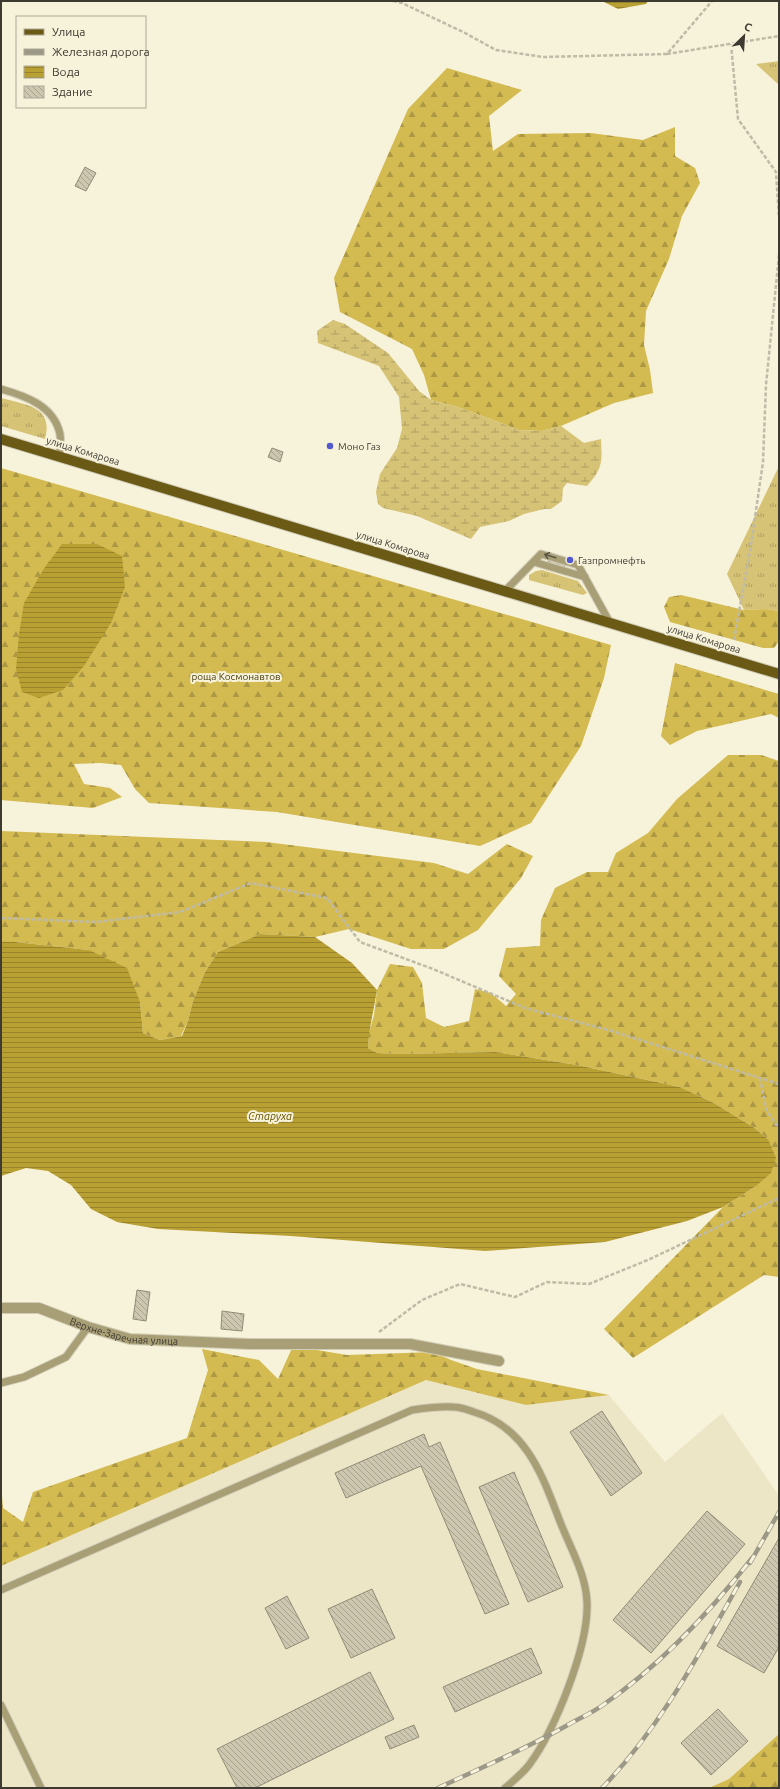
<svg xmlns="http://www.w3.org/2000/svg" width="780" height="1789" font-family="Ubuntu,sans-serif">
<defs>
<pattern id="grass-tufts" width="24" height="20" patternUnits="userSpaceOnUse"><rect width="24" height="20" fill="#d6c376"/><path d="M3 7l-1-3M5 7V3M7 7l1-3M15 17l-1-3M17 17v-4M19 17l1-3" fill="none" stroke="#af9f61"/></pattern>
<pattern id="forest-firs" width="22" height="20" patternUnits="userSpaceOnUse"><rect width="22" height="20" fill="#d3ba51"/><path d="M5 1l3.5 6h-7zM16 11l3.5 6h-7z" fill="#ac9844"/></pattern>
<pattern id="wetland-marsh" width="20" height="14" patternUnits="userSpaceOnUse"><rect width="20" height="14" fill="#d6c376"/><path d="M1 5h8M5 5V1M11 12h8M15 12V8" fill="none" stroke="#af9f61"/></pattern>
<pattern id="water-rules" width="6" height="5" patternUnits="userSpaceOnUse"><rect width="6" height="5" fill="#b9a033"/><path d="M0 2.5h6" fill="none" stroke="#98832c"/></pattern>
<pattern id="building-back-hatch" width="6" height="6" patternUnits="userSpaceOnUse"><rect width="6" height="6" fill="#cdc7b0"/><path d="M-1 5l2 2M0 0l6 6M5-1l2 2" fill="none" stroke="#a8a390"/></pattern>
</defs>
<rect width="100%" height="100%" fill="#f7f2da"/>
<path fill="#ece6c7" d="M426 1380 526 1405 609 1395 665 1462 722 1413 777 1493 779 1492V1734L729 1779 709 1788H1V1566Z"/>
<path fill="url(#grass-tufts)" d="M779 61V85L756 64Z
M1 398C26 405 54 406 45 439L1 426Z
M779 466V611L766 609 744 610 727 574Z
M542 570 578 581 587 593 583 595 529 580V575L536 571Z"/>
<path fill="url(#forest-firs)" d="M447 68 522 90 489 116 493 151 518 134 591 133 643 140 675 127V156L695 168 700 183 682 216 669 259 646 311 644 345 650 370 653 393 614 403 561 426 542 431 519 430 458 407 431 400 424 375 412 349 340 312 334 278 408 109Z
M1 468 611 645 604 678 581 746 531 823 480 846 277 812 149 803 135 789 121 765 100 763 74 764 84 784 110 788 122 797 93 808 1 800Z
M681 595 744 610 766 609 779 611V641L774 648H763L670 622 664 607 669 597Z
M675 663 779 694V718L771 714 697 731 670 745 661 736Z
M728 755H761L779 761V1277L764 1275 633 1358 604 1329 723 1207 756 1186 768 1139 753 1127 714 1103 680 1087 577 1065 496 1052 399 1054 377 1053 368 1048 369 1033 374 1015 377 990 390 964 413 967 422 983 426 1018 444 1027 469 1021 475 989 491 993 506 1006 516 994 499 976 506 948 540 946 541 920 555 888 587 872H608L616 853 648 833 677 799Z
M1 831 266 842 434 863 468 874 507 844 533 856 521 878 478 930 444 949H411L349 929 315 937 260 934 218 952 205 972 193 1001 188 1021 181 1036 160 1040 143 1033 140 1002 89 950 15 942H1Z
M293 1346 347 1355 433 1352 451 1360 477 1369 609 1395 526 1405 426 1380 1 1566V1482L3 1508 23 1522 33 1492 187 1438 208 1370 202 1349 259 1360 278 1379Z
M779 1734V1788H709L729 1779Z"/>
<path fill="url(#wetland-marsh)" d="M333 320 345 324 388 353 419 391 431 400 458 407 519 430 542 431 561 426 584 443 601 439C602 463 603 468 587 486L567 483 563 488 562 501 551 509H544L524 514 509 521 480 527 471 539 417 516 383 508 378 504 376 492 380 474 397 448 402 429 399 397 379 366 318 343 317 331Z"/>
<path fill="url(#water-rules)" d="M602 1H648L646 4 618 9Z
M62 544H97L122 556 125 587 111 623 84 666 63 690 39 698 22 692 16 669 19 634 24 603 43 570Z
M260 934 315 937 352 963 377 990C374 1009 369 1028 368 1048L377 1053 399 1054 496 1052 577 1065 680 1087 714 1103 753 1127 768 1139 776 1158 771 1173 756 1186 723 1207 687 1221 605 1242 485 1251 291 1236 158 1229 117 1222 91 1209 71 1185 48 1171 26 1168 1 1176V942H15L89 950 127 968 140 1002 143 1033 160 1040 182 1036 188 1021 193 1001 205 972 218 952Z"/>
<path fill="url(#building-back-hatch)" stroke="#908b76" d="M85 167 96 173 86 191 75 186Z
M272 448 283 452 280 462 268 457Z
M551 553 567 558 563 571 547 566Z
M137 1290 150 1292 146 1321 133 1319Z
M222 1311 244 1314 242 1331 221 1329Z
M602 1411 642 1473 611 1496 570 1432Z
M424 1434 429 1447 440 1442 509 1604 485 1614 421 1466 346 1498 335 1473Z
M514 1472 563 1587 528 1602 479 1487Z
M707 1511 745 1544 651 1653 613 1620Z
M779 1538V1647L764 1673 717 1646Z
M372 1589 395 1638 351 1658 328 1609Z
M287 1596 309 1638 286 1649 265 1608Z
M531 1648 542 1673 455 1712 443 1687Z
M370 1672 394 1719 255 1788H237L217 1749Z
M718 1709 748 1741 711 1775 681 1743Z
M414 1725 419 1737 390 1749 385 1737Z"/>
<g fill="none" stroke-linecap="round" stroke-linejoin="round">
<g stroke="#d2cdb8" stroke-width="9">
<path id="service" d="M1 389C26 396 54 406 60 434 61 441 60 449 60 456
M534 562 585 577
M505 591 541 554 578 565 610 623
M1 1383 24 1377 66 1357 88 1327
M1 1590 412 1410C426 1408 440 1406 454 1407 461 1407 468 1410 474 1412 528 1428 543 1478 561 1524 571 1549 586 1575 587 1602 589 1646 555 1730 529 1765 522 1774 513 1781 505 1788
M1 1705 41 1788"/>
</g>
<g stroke="#d2cdb8" stroke-width="12">
<g id="minor">
<path id="s1" d="M1 1308H39L88 1327 130 1339 249 1344H410L499 1361"/>
</g>
</g>
<g stroke="#d2cdb8" stroke-width="12">
<path id="primary" d="M1 439 779 674"/>
</g>
<path stroke="#bfbba7" stroke-width="2.5" stroke-dasharray="4 2" stroke-linecap="butt" d="M393 1 402 3 465 33 496 50 543 57 667 54 712 1
M731 44 738 119 776 172 779 218
M667 54 779 36
M734 640 751 545 763 462 766 385 779 255
M1 918 96 922 180 912 251 883 327 898 360 942 433 969 525 1008 612 1031 779 1084
M760 1078 766 1109 779 1129
M379 1332 422 1300 460 1284 515 1297 547 1282 589 1284 650 1259 779 1198"/>
<use href="#service" stroke="#a99f76" stroke-width="7"/>
<use href="#minor" stroke="#a99f76" stroke-width="10"/>
<use href="#primary" stroke="#6a5a16" stroke-width="10"/>
<g stroke="#9c9887" stroke-width="4.5">
<path id="rail" d="M750 1563 779 1512
M438 1788C481 1768 525 1749 566 1726 578 1719 592 1713 603 1705 661 1665 710 1612 753 1557
M602 1788C660 1728 699 1654 740 1582"/>
</g>
<use href="#rail" stroke="#f7f2da" stroke-width="3" stroke-dasharray="9" stroke-linecap="butt"/>
</g>
<defs><path id="oneway-shaft" d="M-6 0H5M1.5-3L5.5 0L1.5 3" fill="none" stroke-width="1.6" stroke-linecap="round" stroke-linejoin="round"/></defs>
<use stroke="#5d5846" href="#oneway-shaft" transform="translate(550 556) rotate(-163)"/>
<g fill="#5259cf" stroke="#f7f2da" stroke-width="1.5">
<circle cx="330" cy="446" r="4"/>
<circle cx="570" cy="560" r="4"/>
</g>
<g text-anchor="middle" dominant-baseline="central" stroke-width="4" stroke-linejoin="round" paint-order="stroke">
<g font-size="10" fill="#3d3a31" stroke="#f7f2da" text-anchor="start">
<text x="338" y="446">Моно Газ</text>
<text x="578" y="560">Газпромнефть</text>
</g>
<g font-size="10" fill="#3d3a31" stroke="#f7f2da">
<text transform="translate(83 451) rotate(17)">улица Комарова</text>
<text transform="translate(393 545) rotate(17)">улица Комарова</text>
<text transform="translate(704 639) rotate(17)">улица Комарова</text>
<text stroke="none"><textPath href="#s1" startOffset="127">Верхне-Заречная улица</textPath></text>
</g>
<g font-size="10" fill="#443a0c" stroke="#f7f2da">
<text x="236" y="676">роща Космонавтов</text>
</g>
<g font-size="11" font-style="italic" fill="#650" stroke="#f7f2da">
<text x="270" y="1116">Старуха</text>
</g>
</g>
<rect width="780" height="1789" fill="none" stroke="#3d3a31" stroke-width="4"/>
<rect x="16" y="16" width="130" height="92" fill="#f7f2da" stroke="#ada896"/>
<rect x="24" y="29" width="20" height="6" fill="#6a5a16" stroke="#ada896"/>
<text x="52" y="36" font-size="12" fill="#3d3a31">Улица</text>
<rect x="24" y="49" width="20" height="6" fill="#9c9887" stroke="#ada896"/>
<text x="52" y="56" font-size="12" fill="#3d3a31">Железная дорога</text>
<rect x="24" y="66" width="20" height="12" fill="url(#water-rules)" stroke="#ada896"/>
<text x="52" y="76" font-size="12" fill="#3d3a31">Вода</text>
<rect x="24" y="86" width="20" height="12" fill="url(#building-back-hatch)" stroke="#ada896"/>
<text x="52" y="96" font-size="12" fill="#3d3a31">Здание</text>
<g transform="translate(744 36) rotate(25)" stroke="#f7f2da" stroke-width="3" paint-order="stroke">
<path d="M0-3L7 15L0 10L-7 15Z" fill="#3d3a31"/>
<text y="-6" font-size="11" font-weight="bold" text-anchor="middle" fill="#3d3a31">С</text>
</g>
</svg>
